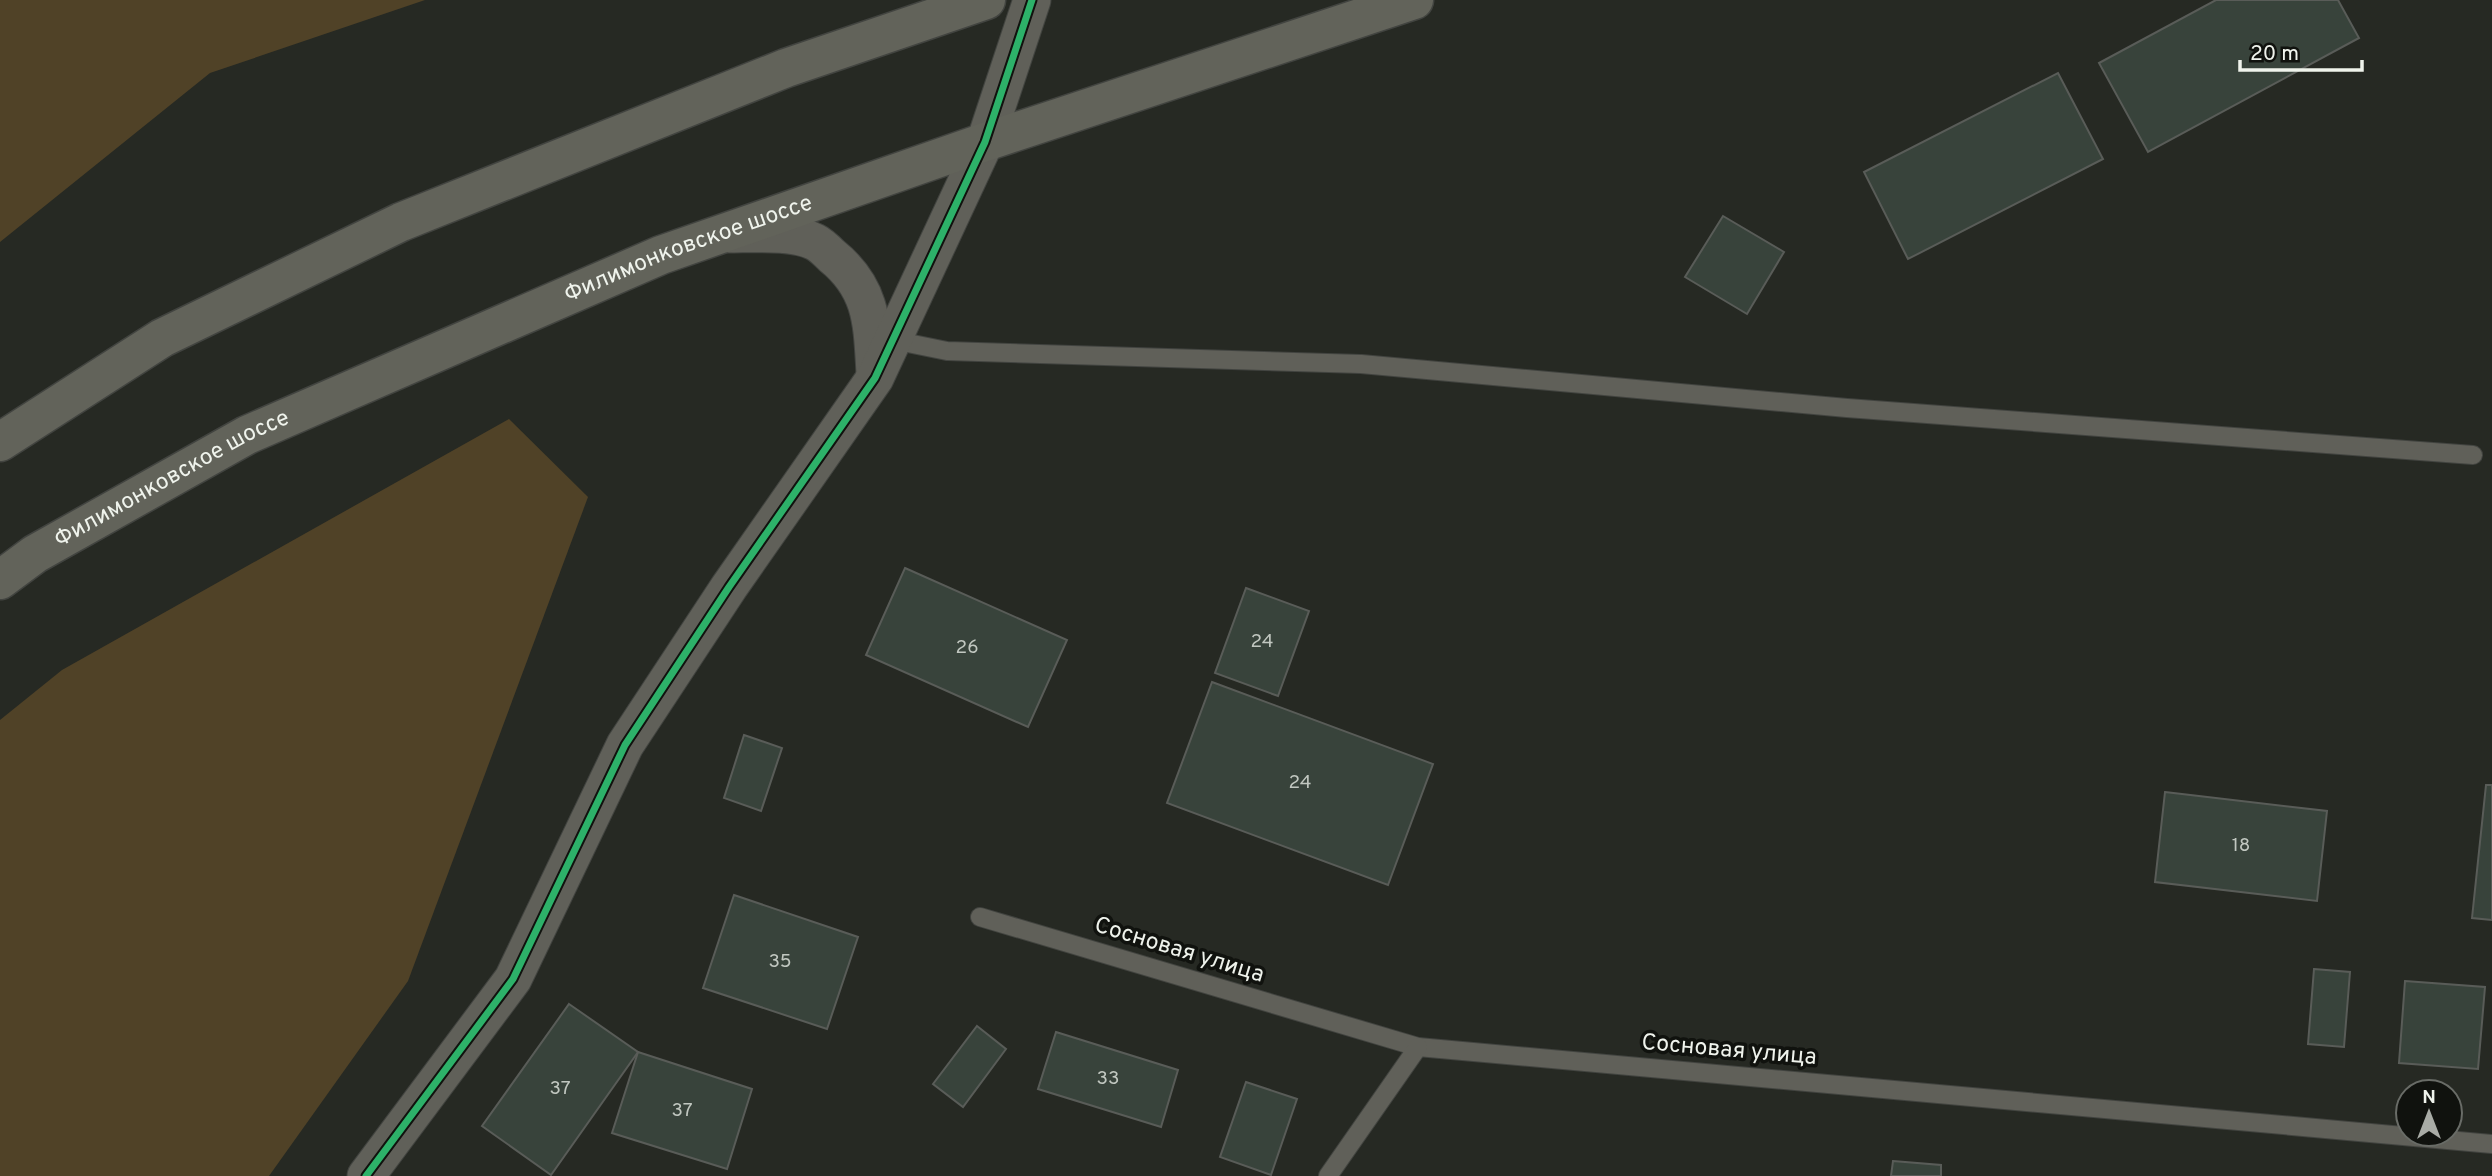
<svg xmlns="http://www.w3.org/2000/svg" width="2492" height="1176" font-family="Overpass,sans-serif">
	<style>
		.green { fill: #504227 }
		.building { fill: #38433b; stroke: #595c58; stroke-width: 2 }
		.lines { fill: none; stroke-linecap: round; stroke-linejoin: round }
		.service-casing { stroke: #424440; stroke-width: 20 }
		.minor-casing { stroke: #424440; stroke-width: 39 }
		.secondary-casing { stroke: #424440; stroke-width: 41 }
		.service { stroke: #606059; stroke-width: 18 }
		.minor { stroke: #606059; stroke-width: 37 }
		.secondary { stroke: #62635a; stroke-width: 38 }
		.cycleway-casing { stroke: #10120e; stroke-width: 11 }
		.cycleway { stroke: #2db169; stroke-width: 7 }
		.labels { text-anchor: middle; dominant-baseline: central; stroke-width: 7; stroke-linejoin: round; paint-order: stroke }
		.number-label { font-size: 19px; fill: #c1c7c0 }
		.street-label { font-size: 23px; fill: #eff3ec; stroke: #10120e }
	</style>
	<rect width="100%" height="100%" fill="#262923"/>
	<!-- green -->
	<g class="green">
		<polygon points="0,0 425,0 210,73 0,242"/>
		<polygon points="509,419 588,497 408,981 269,1176 0,1176 0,720 62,670"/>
	</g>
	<!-- building -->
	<g class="building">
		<polygon points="2216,0 2338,0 2359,38 2148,152 2099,63"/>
		<polygon points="2058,73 2103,159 1908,259 1864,172"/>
		<polygon points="1723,216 1784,252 1747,314 1685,277"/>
		<polygon points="905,568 1067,640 1028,727 866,655"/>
		<polygon points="1246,588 1309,611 1278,696 1215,673"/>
		<polygon points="1212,682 1433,764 1388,885 1167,803"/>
		<polygon points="744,735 782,748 761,811 724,798"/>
		<polygon points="2486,785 2492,785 2492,920 2472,918"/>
		<polygon points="2165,792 2327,811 2317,901 2155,882"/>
		<polygon points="734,895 858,937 827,1029 703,988"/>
		<polygon points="2314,969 2350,972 2344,1047 2308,1044"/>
		<polygon points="2405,981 2485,987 2478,1069 2399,1063"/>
		<polygon points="569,1004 638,1052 551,1175 482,1126"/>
		<polygon points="977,1026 1006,1049 963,1107 933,1084"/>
		<polygon points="1056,1032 1178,1070 1161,1127 1038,1089"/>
		<polygon points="638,1052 752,1089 727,1169 612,1133"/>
		<polygon points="1246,1082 1297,1099 1271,1175 1220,1157"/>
		<polygon points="1893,1161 1941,1165 1941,1176 1891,1176"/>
	</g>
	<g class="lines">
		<defs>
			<g id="service">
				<polyline points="893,340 947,351 1361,364 1847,408 2473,455"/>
				<polyline points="980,917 1418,1047 2492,1144"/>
				<polyline points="1328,1176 1418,1047"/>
			</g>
			<g id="minor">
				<path d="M729 234C754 234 793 231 815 242 821 245 827 251 832 256 873 289 872 325 875 373"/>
				<polyline points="366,1176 513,979 625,745 729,587 875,378 985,142 1032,0"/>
			</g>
			<g id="secondary">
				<polyline points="0,442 162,338 401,222 786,68 986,0"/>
				<path id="s1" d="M0 580 35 554 247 435 661 255 985 142 1414 0"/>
			</g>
		</defs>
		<!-- service casing -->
		<use href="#service" class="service-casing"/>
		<!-- minor casing -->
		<use href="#minor" class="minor-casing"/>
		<!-- secondary casing -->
		<use href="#secondary" class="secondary-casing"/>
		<!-- service -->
		<use href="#service" class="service"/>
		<!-- minor -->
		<use href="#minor" class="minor"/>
		<!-- secondary -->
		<use href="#secondary" class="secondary"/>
		<defs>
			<polyline id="cycleway" points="366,1176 513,979 625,745 729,587 875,378 985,142 1032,0"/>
		</defs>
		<!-- cycleway casing -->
		<use href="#cycleway" class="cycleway-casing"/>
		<!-- cycleway -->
		<use href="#cycleway" class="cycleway"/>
	</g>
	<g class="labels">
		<!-- number labels -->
		<g class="number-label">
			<text x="1262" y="642">24</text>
			<text x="967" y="648">26</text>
			<text x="1300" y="783">24</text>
			<text x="2241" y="846">18</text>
			<text x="780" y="962">35</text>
			<text x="1108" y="1079">33</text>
			<text x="560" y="1089">37</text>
			<text x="682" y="1111">37</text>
		</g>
		<!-- street labels -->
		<g class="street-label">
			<text stroke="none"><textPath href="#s1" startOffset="766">Филимонковское шоссе</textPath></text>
			<text stroke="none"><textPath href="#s1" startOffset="200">Филимонковское шоссе</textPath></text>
			<text transform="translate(1179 951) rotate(17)">Сосновая улица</text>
			<text transform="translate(1729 1051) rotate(5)">Сосновая улица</text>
		</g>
	</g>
	<!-- north arrow -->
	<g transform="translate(2429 1113)"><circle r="33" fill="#10120e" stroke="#696c67" stroke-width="2"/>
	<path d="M0-5L12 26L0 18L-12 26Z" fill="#a9aca6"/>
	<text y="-10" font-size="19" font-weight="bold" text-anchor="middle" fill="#eff3ec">N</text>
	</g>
	<!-- scale -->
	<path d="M2240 60v10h122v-10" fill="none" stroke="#eff3ec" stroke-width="3.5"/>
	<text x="2250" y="60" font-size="21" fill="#eff3ec" stroke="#10120e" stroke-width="5" paint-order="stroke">20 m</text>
</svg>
